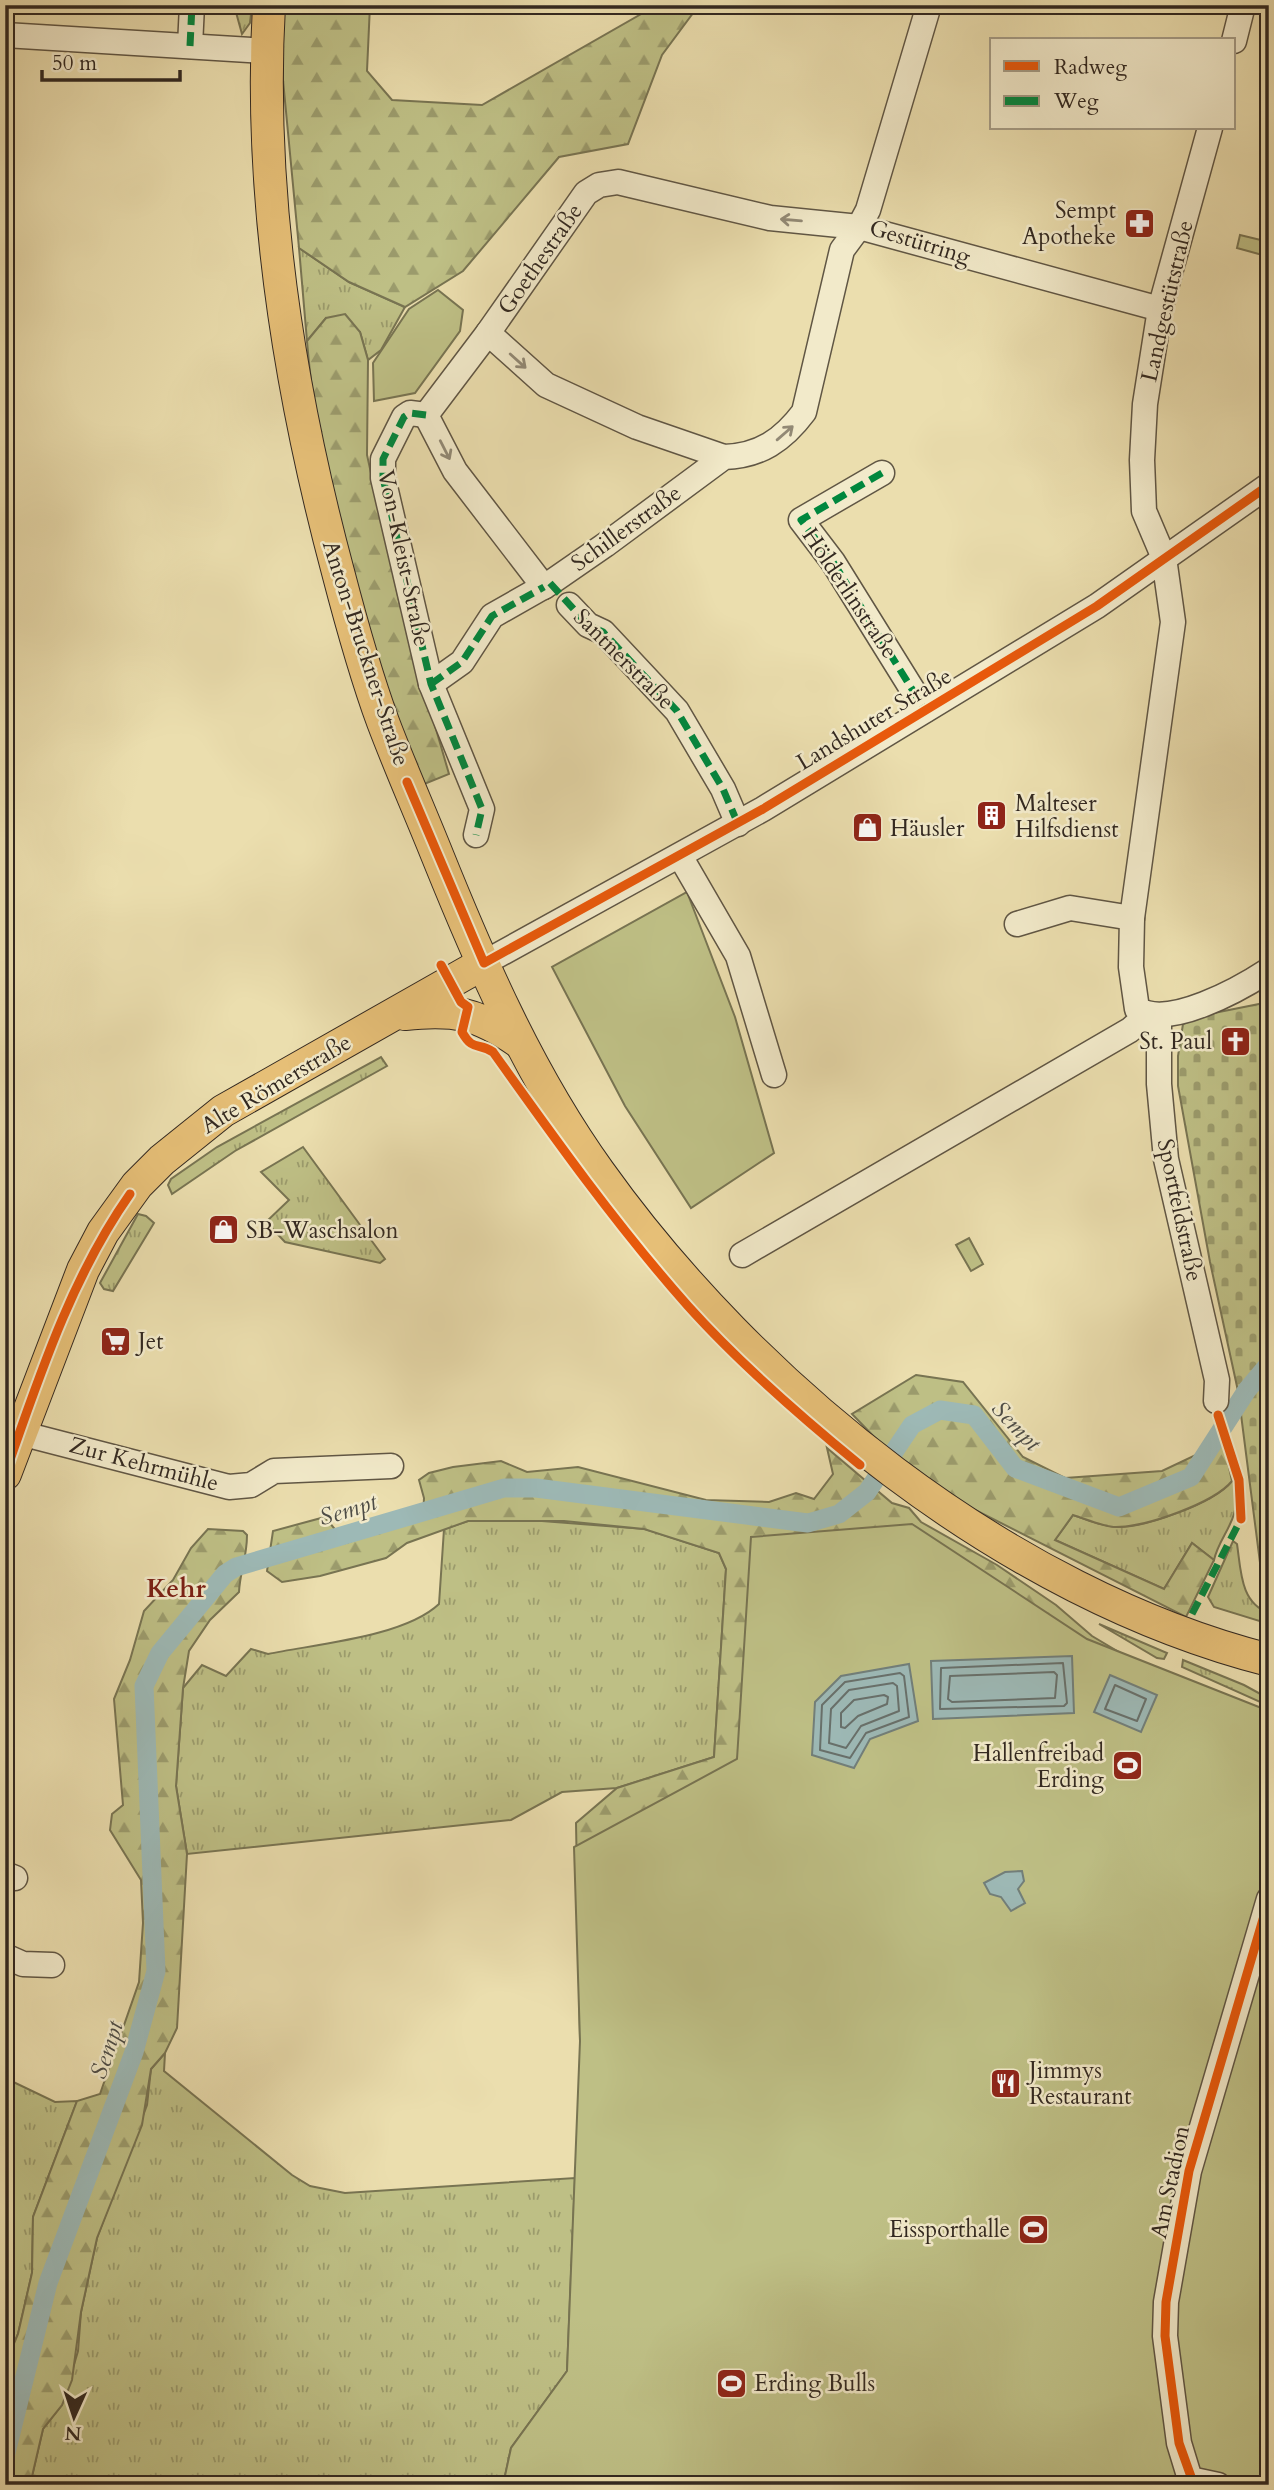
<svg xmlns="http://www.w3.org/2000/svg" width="1274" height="2490" font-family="Cardo,serif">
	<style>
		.grass { fill: url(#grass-tufts); stroke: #787452; stroke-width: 2 }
		.forest { fill: url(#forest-firs); stroke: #787452; stroke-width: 2 }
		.cemetery { fill: url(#cemetery-stones); stroke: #787452; stroke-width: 2 }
		.park { fill: #bebf85; stroke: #787452; stroke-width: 2 }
		.water { fill: #9db9b6; stroke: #727f7a; stroke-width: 2 }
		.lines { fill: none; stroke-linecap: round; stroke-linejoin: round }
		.shore { stroke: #68706b; stroke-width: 2 }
		.canal { stroke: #9db9b6; stroke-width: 19 }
		.minor-casing { stroke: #605644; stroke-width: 27 }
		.major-casing { stroke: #322820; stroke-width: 34 }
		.minor { stroke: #f2eaca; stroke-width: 24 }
		.major { stroke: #e6bf77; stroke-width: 32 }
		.quiet { stroke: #00873e; stroke-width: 7; stroke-dasharray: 14 7; stroke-linecap: butt }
		.cycleway-casing { stroke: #f2eaca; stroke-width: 13 }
		.cycleway { stroke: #e8590c; stroke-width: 9 }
		.oneway { stroke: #928975 }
		.labels { text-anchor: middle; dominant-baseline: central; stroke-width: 5; stroke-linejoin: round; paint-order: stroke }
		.poi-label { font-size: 23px; fill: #322820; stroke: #f2eaca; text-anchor: start }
		.street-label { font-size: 23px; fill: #322820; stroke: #f2eaca }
		.water-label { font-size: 24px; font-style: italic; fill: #4d4c46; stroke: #f2eaca }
		.quarter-label { font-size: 26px; font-weight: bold; fill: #7a1f14; stroke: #f2eaca }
	</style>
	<defs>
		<pattern id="grass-tufts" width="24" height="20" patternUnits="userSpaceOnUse" patternTransform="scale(1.75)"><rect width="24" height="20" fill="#bebf85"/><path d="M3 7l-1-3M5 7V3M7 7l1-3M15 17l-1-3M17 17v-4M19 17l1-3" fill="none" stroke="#9b9b6c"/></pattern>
		<pattern id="forest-firs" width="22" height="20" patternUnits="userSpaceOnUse" patternTransform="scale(1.75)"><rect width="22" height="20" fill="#bebf85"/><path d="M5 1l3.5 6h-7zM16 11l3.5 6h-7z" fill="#9b9b6c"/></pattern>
		<pattern id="cemetery-stones" width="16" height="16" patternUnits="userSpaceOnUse" patternTransform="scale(1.75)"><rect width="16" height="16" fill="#bebf85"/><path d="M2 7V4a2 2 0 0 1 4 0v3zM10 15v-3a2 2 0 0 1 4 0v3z" fill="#9b9b6c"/></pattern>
	</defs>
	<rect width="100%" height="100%" fill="#ebdeae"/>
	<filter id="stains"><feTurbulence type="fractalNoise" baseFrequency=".00286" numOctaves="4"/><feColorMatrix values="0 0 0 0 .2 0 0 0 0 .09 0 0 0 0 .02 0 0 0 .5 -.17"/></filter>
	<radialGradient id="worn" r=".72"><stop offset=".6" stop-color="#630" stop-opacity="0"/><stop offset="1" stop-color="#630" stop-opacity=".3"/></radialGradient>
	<!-- grass -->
	<g class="grass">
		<polygon points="234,5 252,5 250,23 242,34"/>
		<polygon points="299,248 349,282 405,307 381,350 368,360 360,332 326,318 307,341"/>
		<polygon points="381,1057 387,1066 235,1151 172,1194 168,1185 171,1179 217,1147"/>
		<polygon points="303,1147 385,1259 380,1263 285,1242 266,1222 289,1200 261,1172"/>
		<polygon points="138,1214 146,1216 154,1223 113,1291 104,1289 100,1283"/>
		<path d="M1229 1458C1233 1475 1240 1497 1234 1514 1229 1531 1218 1542 1214 1560L1192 1543 1164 1589 1055 1540 1073 1515C1086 1519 1102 1526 1116 1527 1145 1528 1214 1503 1232 1481Z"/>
		<path d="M529 1520 645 1529 719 1553 726 1569 714 1757 617 1788 562 1792 511 1820 187 1854 176 1786 183 1688 202 1665 226 1676 251 1649 268 1654C316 1644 404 1637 439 1604L444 1529 468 1521Z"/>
		<path d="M1233 1541 1237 1544C1241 1570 1240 1603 1269 1613V1624L1214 1607 1208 1597Z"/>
		<polygon points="1099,1624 1167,1653 1164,1659 1157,1658"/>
		<polygon points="1183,1660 1244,1685 1266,1697 1269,1706 1182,1667"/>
		<polygon points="165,2053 164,2071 292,2175 310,2186 345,2193 575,2178 567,2371 511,2448 503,2485 30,2485 43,2429 62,2405 78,2351 81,2312 97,2238 147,2105 151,2069"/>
		<polygon points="5,2078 55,2102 77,2101 33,2217 32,2273 18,2334 5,2365"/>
	</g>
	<!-- forest -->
	<g class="forest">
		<polygon points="282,5 370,5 367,71 392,100 482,105 657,5 699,5 662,55 628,144 559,157 463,271 405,307 349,282 299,248 283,80"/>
		<path d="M345 314 360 332 368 360 367 455 400 605 449 774 422 785C369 642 319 494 307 341L326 318Z"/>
		<path d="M916 1375 963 1382 1023 1457 1065 1478 1162 1471 1198 1454 1220 1426 1232 1481C1214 1503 1146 1527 1116 1527 1103 1527 1086 1519 1073 1515L1055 1540 1164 1589 1192 1543 1214 1560 1186 1617 936 1490 884 1447 852 1414Z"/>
		<polygon points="827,1448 892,1503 909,1508 921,1522 997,1565 1056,1605 1092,1636 1122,1654 749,1766 580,2041 576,1823 617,1788 714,1757 726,1569 719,1553 644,1529 564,1521 468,1521 407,1543 386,1558 320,1576 282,1582 267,1571 273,1531 325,1517 346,1543 423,1517 424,1498 419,1480 429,1473 453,1467 501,1461 527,1472 578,1467 706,1500 769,1502 796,1493 814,1499 833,1474"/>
		<path d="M208 1529 243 1531 247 1535C247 1558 240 1571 239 1592L210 1620 189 1651 183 1688 176 1786 187 1854 177 2028 165 2053 151 2069 142 2125 97 2238 81 2312 72 2380 62 2405 43 2429 30 2485H5V2365L18 2334 32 2273 33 2217 77 2101 100 2094 139 1982 143 1923 141 1880 110 1830 112 1814 123 1805 114 1699 130 1660 144 1611 173 1580 191 1548Z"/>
	</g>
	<!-- cemetery -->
	<polygon class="cemetery" points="1269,1002 1269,1585 1263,1586 1238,1391 1210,1262 1178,1086 1178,1056 1183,1024 1204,1015"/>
	<!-- park -->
	<g class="park">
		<polygon points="1240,235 1269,242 1266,256 1237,248"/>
		<polygon points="438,290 463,310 460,331 415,393 374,401 373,363 409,309"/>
		<polygon points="687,892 735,1017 774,1153 691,1208 625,1106 552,967"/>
		<polygon points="969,1238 983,1264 971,1271 956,1245"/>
		<polygon points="912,1524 1087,1639 1269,1711 1269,2485 503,2485 511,2448 567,2371 580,2041 574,1847 737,1759 751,1537"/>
	</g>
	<!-- water -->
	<g class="water">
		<polygon points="1072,1656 1074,1713 933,1719 931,1661"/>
		<polygon points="909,1664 918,1721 870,1739 854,1768 812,1755 815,1702 841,1676"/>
		<polygon points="1110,1675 1157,1695 1141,1732 1094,1712"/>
		<polygon points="1022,1871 1024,1881 1018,1889 1025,1903 1011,1911 1001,1897 990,1894 984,1883 1005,1872"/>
	</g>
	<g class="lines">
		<!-- shore -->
		<g class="shore">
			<polygon points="1063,1663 1067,1703 1064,1706 940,1709 941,1668"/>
			<polygon points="1054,1672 1057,1675 1055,1698 952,1702 948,1699 950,1676"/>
			<polygon points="900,1673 904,1676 909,1717 866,1733 850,1758 820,1750 822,1705 845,1682"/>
			<polygon points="893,1683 897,1686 899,1711 861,1726 846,1748 829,1743 831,1709 849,1690"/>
			<polygon points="1115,1685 1146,1699 1137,1721 1105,1709"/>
			<polygon points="884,1695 888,1697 887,1704 858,1716 845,1728 841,1727 841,1713 854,1700"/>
		</g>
		<!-- canal -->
		<polyline class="canal" points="5,2457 48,2283 134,2052 156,1971 144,1686 160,1653 225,1574 236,1567 504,1488 536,1488 808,1523 839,1514 867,1492 912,1425 940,1410 974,1415 1015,1468 1119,1507 1191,1477 1247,1390 1269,1364"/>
		<defs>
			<g id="minor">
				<polyline points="929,5 868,210 859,227 1160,309"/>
				<polyline points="5,35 266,51"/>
				<polyline points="1234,41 1243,5"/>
				<polyline points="190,46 192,5"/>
				<path d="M1210 128 1160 309 1145 404 1142 460 1144 511 1164 558 1173 622 1132 918 1131 967 1137 1009C1169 1029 1240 989 1269 970"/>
				<polyline points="488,333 426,415 455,471 544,587"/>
				<polyline points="426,415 410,413 404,417 383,459 383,478 431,684 482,809 476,835"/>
				<polyline points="882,473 801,520 833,562 925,710"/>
				<polyline points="569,605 588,625 603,632 677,711 723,789 738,824"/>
				<path d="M431 684 462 662 492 616 550 583 605 545 724 457C760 456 783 440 804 412L842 250 859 227 770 218 618 182 599 185 586 193 488 333 546 385 637 427 724 457"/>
				<polyline points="680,856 738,956 774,1075"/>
				<polyline points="1017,924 1070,908 1132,918"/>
				<polyline points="484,963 763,809 1097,606 1269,485"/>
				<polyline points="1159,1017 1159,1084 1166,1159 1217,1380 1216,1401"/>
				<polyline points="742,1255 1130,1030 1147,1015"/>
				<polyline points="20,1433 229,1487 251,1485 274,1471 391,1466"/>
				<polyline points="5,1874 15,1878"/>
				<polyline points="5,1956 23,1964 52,1965"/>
				<polyline points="1218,2485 1190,2479 1179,2443 1165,2336 1166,2302 1189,2171 1269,1899"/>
			</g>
			<g id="major">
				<path d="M269 5C258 195 289 389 338 572 351 622 365 673 383 722 400 767 420 812 438 857 482 966 530 1076 599 1172 753 1388 1008 1594 1269 1660"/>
				<path d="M405 1014C455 1009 477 1013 519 1042"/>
				<polyline points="5,1474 83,1270 103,1232 137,1185 162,1160 223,1111 484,963"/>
			</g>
		</defs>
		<!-- minor casing -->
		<use href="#minor" class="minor-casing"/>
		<!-- major casing -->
		<use href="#major" class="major-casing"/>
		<!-- minor -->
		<use href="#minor" class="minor"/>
		<!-- major -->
		<use href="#major" class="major"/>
		<!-- quiet -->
		<g class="quiet">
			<polyline points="190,46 192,5"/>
			<polyline points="426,415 410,413 404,417 383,459 383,478 431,684 482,809 476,835"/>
			<polyline points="882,473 801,520 833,562 925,710"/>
			<polyline points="550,583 588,625 603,632 677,711 723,789 738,824"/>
			<polyline points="431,684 462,662 492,616 544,587"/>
			<polyline points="1192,1614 1241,1519 1240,1513"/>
		</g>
		<defs>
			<g id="cycleway">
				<polyline points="407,782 484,963 763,809 1097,606 1269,485"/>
				<path d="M441 965 461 1002 468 1007 462 1032C473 1052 479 1042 493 1052 555 1139 617 1226 688 1306 740 1364 800 1416 860 1465"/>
				<polyline points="1218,1415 1239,1480 1241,1519"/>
				<path d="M5 1474C39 1377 71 1278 130 1194"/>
				<polyline points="1194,2485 1179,2443 1165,2336 1166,2302 1189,2171 1269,1899"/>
			</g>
		</defs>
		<!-- cycleway casing -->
		<use href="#cycleway" class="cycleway-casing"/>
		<!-- cycleway -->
		<use href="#cycleway" class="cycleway"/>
	</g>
	<!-- one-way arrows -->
	<defs><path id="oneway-shaft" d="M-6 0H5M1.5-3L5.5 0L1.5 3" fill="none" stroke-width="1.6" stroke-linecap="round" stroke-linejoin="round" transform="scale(1.75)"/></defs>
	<g class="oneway">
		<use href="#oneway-shaft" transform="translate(791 220) rotate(-175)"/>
		<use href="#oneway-shaft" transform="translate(518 361) rotate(42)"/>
		<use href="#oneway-shaft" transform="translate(785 433) rotate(-41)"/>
		<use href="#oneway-shaft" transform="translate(445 450) rotate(63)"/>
	</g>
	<!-- icons -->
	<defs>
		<symbol id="pharmacy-square" viewBox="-11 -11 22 22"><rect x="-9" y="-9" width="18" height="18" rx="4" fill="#8f2418" stroke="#f2eaca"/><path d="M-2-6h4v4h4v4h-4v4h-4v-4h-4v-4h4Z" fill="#fff"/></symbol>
		<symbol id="building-square" viewBox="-11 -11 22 22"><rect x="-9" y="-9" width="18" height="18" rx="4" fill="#8f2418" stroke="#f2eaca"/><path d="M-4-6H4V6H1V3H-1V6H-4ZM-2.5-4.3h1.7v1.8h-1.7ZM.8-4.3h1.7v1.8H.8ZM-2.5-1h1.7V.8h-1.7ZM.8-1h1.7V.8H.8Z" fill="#fff"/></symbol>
		<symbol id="shop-square" viewBox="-11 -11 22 22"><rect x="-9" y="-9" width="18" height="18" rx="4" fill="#8f2418" stroke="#f2eaca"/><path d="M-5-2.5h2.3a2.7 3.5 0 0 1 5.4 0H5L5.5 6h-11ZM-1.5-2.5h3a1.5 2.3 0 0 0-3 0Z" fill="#fff"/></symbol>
		<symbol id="church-square" viewBox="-11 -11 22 22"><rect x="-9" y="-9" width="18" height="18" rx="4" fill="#8f2418" stroke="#f2eaca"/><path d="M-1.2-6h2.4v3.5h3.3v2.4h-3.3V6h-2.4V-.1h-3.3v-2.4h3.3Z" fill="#fff"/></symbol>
		<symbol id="supermarket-square" viewBox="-11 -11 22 22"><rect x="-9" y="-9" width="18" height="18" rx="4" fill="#8f2418" stroke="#f2eaca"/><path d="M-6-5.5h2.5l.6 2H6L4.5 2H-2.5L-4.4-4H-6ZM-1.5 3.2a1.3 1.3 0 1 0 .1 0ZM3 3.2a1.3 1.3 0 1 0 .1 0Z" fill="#fff"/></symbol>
		<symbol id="stadium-square" viewBox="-11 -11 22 22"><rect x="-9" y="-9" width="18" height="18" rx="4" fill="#8f2418" stroke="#f2eaca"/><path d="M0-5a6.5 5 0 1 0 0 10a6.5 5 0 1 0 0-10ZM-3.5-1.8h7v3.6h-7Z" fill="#fff"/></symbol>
		<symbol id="restaurant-square" viewBox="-11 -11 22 22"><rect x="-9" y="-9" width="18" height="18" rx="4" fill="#8f2418" stroke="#f2eaca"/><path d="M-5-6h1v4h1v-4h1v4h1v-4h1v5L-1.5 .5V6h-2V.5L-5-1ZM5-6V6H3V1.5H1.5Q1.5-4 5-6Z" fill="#fff"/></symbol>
	</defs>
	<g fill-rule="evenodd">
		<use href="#pharmacy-square" x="1122" y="206" width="35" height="35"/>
		<use href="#building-square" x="974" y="798" width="35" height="35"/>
		<use href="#shop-square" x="850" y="810" width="35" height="35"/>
		<use href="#church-square" x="1218" y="1024" width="35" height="35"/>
		<use href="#shop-square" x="206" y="1212" width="35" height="35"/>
		<use href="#supermarket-square" x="98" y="1324" width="35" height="35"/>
		<use href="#stadium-square" x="1110" y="1748" width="35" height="35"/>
		<use href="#restaurant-square" x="988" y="2066" width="35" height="35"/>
		<use href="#stadium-square" x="1016" y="2212" width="35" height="35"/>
		<use href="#stadium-square" x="714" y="2366" width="35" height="35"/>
	</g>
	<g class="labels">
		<!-- poi labels -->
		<g class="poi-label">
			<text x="1116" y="210" text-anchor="end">Sempt<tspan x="1116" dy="26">Apotheke</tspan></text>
			<text x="1015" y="803">Malteser<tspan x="1015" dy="26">Hilfsdienst</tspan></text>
			<text x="890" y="828">Häusler</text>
			<text x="1212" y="1041" text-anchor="end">St. Paul</text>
			<text x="246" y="1230">SB-Waschsalon</text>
			<text x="138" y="1341">Jet</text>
			<text x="1104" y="1753" text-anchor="end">Hallenfreibad<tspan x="1104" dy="26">Erding</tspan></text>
			<text x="1029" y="2070">Jimmys<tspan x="1029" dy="26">Restaurant</tspan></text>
			<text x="1010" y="2229" text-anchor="end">Eissporthalle</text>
			<text x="754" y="2383">Erding Bulls</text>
		</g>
		<!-- street labels -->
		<g class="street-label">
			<text transform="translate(920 242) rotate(17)">Gestütring</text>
			<text transform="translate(540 259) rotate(-55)">Goethestraße</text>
			<text transform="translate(1167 301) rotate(-77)">Landgestütstraße</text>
			<text transform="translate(626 528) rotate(-36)">Schillerstraße</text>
			<text transform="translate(404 558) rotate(78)">Von-Kleist-Straße</text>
			<text transform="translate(850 593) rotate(56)">Hölderlinstraße</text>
			<text transform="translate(366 653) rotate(72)">Anton-Bruckner-Straße</text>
			<text transform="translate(624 659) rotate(45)">Santnerstraße</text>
			<text transform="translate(874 719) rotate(-31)">Landshuter Straße</text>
			<text transform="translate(276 1084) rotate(-31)">Alte Römerstraße</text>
			<text transform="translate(1180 1210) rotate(78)">Sportfeldstraße</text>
			<text transform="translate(144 1464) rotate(15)">Zur Kehrmühle</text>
			<text transform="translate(1170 2182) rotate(-78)">Am Stadion</text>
		</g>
		<!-- water labels -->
		<g class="water-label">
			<text transform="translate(1016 1426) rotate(46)">Sempt</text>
			<text transform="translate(348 1510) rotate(-17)">Sempt</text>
			<text transform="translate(107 2050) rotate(-72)">Sempt</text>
		</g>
		<!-- quarter labels -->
		<g class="quarter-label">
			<text x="176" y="1588">Kehr</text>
		</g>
	</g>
	<!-- margin -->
	<rect width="1274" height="2490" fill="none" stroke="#ebdeae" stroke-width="28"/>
	<rect x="7" y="7" width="1260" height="2476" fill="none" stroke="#322820" stroke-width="3.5"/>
	<rect x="14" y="14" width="1246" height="2462" fill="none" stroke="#322820" stroke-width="2"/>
	<!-- legend -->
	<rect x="990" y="38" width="245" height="91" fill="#f2eaca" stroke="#a59c86" stroke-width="2"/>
	<rect x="1004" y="61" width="35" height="10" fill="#e8590c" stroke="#a59c86" stroke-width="2"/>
	<text x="1054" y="74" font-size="21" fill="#322820">Radweg</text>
	<rect x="1004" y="96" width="35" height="10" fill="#00873e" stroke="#a59c86" stroke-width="2"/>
	<text x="1054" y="108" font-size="21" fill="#322820">Weg</text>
	<!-- north arrow -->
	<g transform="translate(74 2417) rotate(183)" stroke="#f2eaca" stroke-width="5" paint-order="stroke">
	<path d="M0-5L12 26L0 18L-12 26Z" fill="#322820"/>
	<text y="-10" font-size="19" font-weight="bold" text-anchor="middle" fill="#322820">N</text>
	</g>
	<!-- scale -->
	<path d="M42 70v10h138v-10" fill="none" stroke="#322820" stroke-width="3.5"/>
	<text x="52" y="70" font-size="21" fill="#322820" stroke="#f2eaca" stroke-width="5" paint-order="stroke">50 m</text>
	<rect width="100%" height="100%" filter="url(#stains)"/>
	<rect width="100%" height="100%" fill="url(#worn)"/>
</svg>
